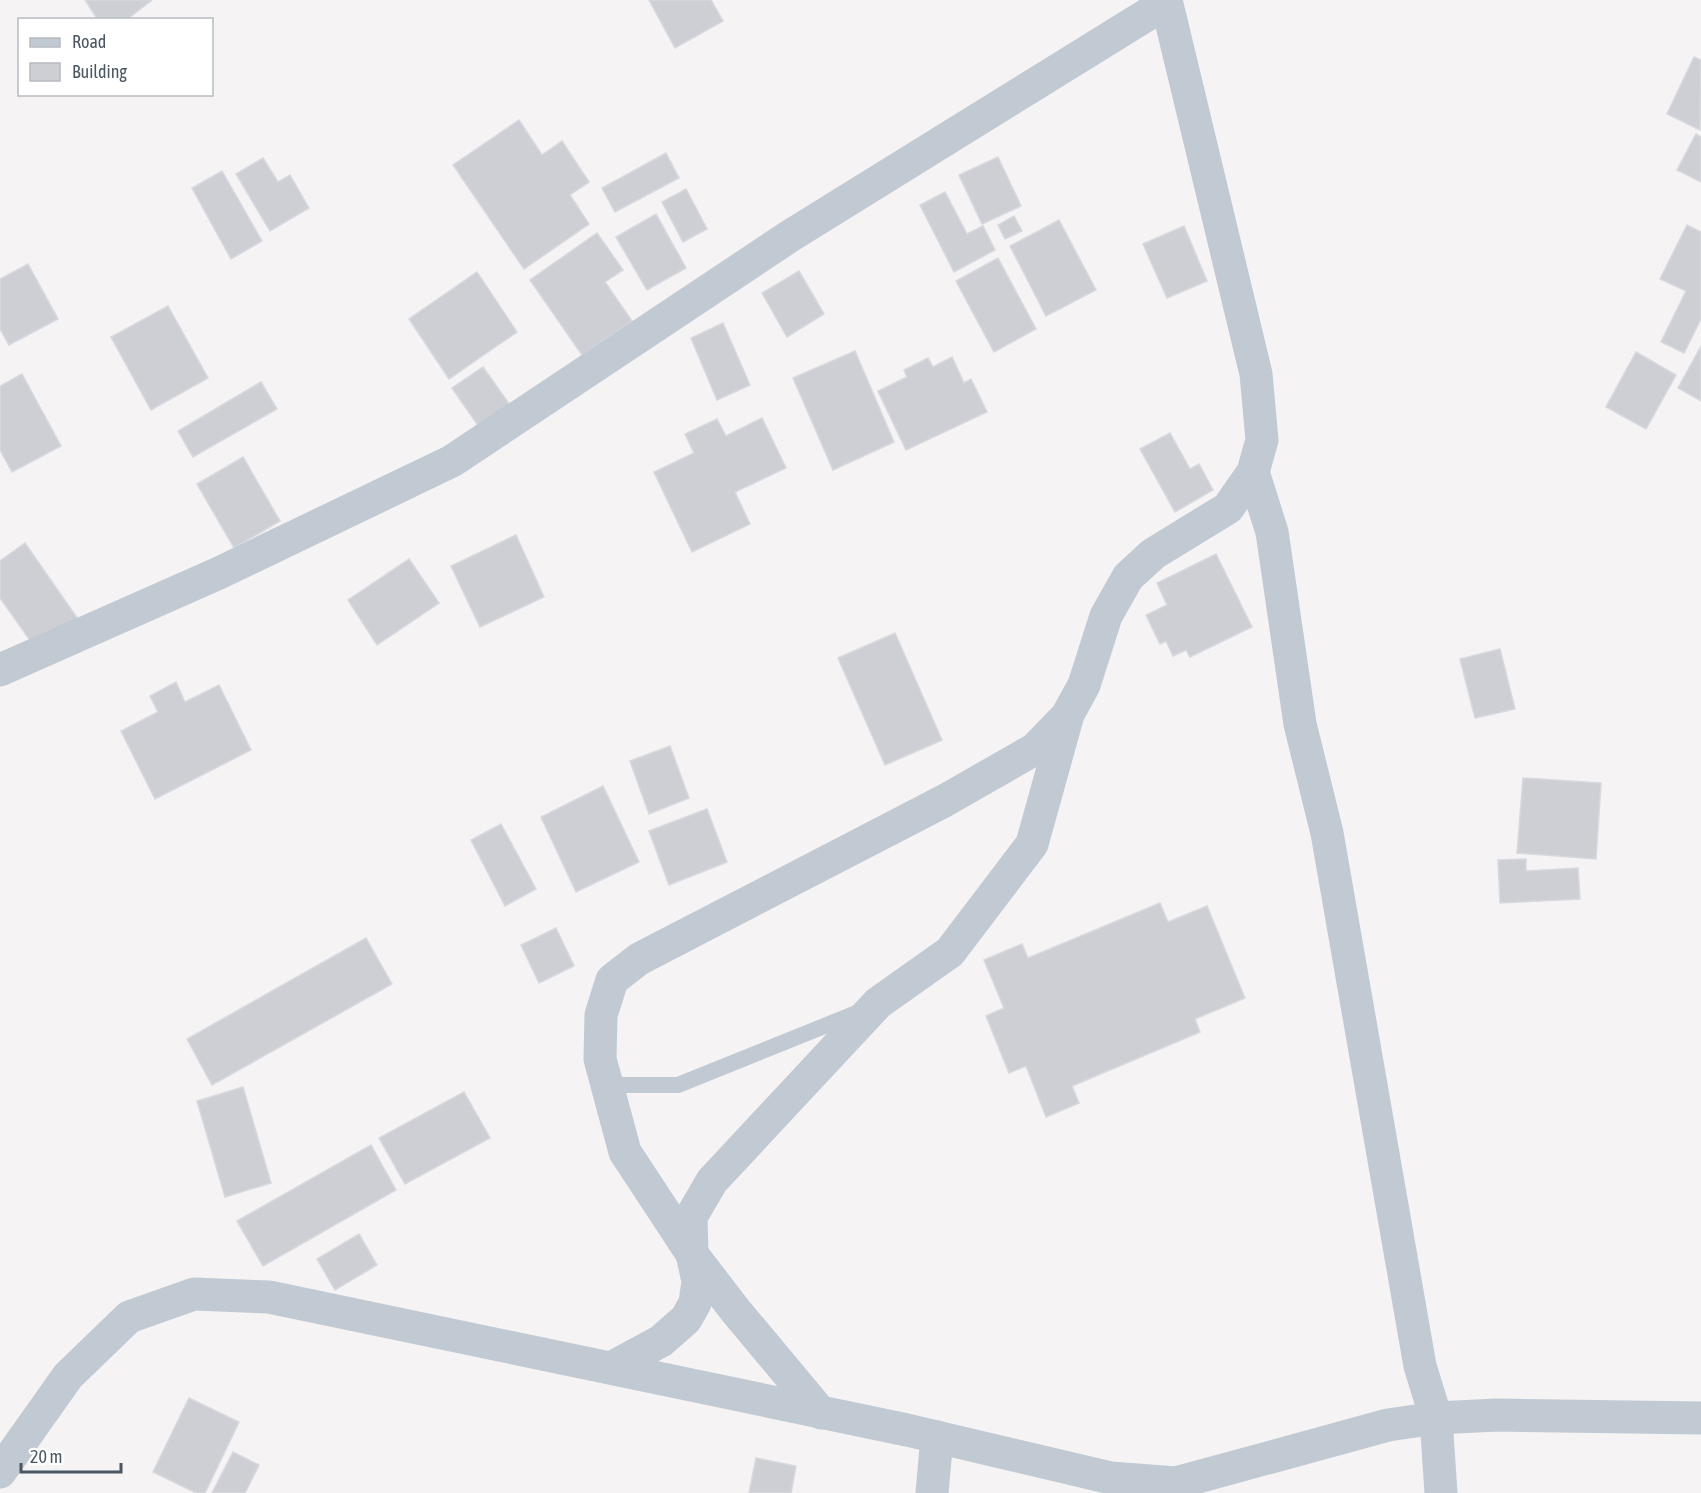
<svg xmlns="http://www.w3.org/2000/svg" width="1701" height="1493" font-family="'Asap Condensed',sans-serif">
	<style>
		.building { fill: #cdcfd5; stroke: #d7d9de; stroke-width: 1.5 }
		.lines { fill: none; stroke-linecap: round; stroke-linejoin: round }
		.service { stroke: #c1cad2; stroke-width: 16 }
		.minor { stroke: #c1cad2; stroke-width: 33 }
	</style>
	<rect width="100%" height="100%" fill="#f5f3f3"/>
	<!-- building -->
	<g class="building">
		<polygon points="85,0 152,0 126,20 98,20"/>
		<polygon points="649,0 711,0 723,21 675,48"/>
		<polygon points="1694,57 1701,60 1700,130 1667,114"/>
		<polygon points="519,120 542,155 562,141 589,182 570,195 589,224 524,269 453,165"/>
		<polygon points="1696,134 1701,137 1701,182 1677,170"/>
		<polygon points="666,153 679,178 615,212 602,188"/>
		<polygon points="998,157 1021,206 982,224 959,175"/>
		<polygon points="263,158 278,182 290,175 309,208 270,231 236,174"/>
		<polygon points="222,171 262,241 231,259 192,188"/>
		<polygon points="686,189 707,229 683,242 662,202"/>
		<polygon points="945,192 967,234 983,226 995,250 954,272 920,205"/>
		<polygon points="656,214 686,268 647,290 616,237"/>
		<polygon points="1014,216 1022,231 1005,239 998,225"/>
		<polygon points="1059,220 1096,290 1046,316 1010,246"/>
		<polygon points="1687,225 1701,232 1701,319 1684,353 1661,342 1686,291 1660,279"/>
		<polygon points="1184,226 1207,281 1167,298 1143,244"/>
		<polygon points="597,233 623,270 605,282 632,321 582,355 530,280"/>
		<polygon points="998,258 1036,329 994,352 956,281"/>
		<polygon points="28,264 58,319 9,345 0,329 0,279"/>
		<polygon points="799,271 824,314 787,337 762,293"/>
		<polygon points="477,272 517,332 449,379 409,319"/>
		<polygon points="168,306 208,378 151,410 111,337"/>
		<polygon points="723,323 750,385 717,400 691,338"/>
		<polygon points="1701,346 1701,401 1678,388"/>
		<polygon points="855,351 894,442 833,470 793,378"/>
		<polygon points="1636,352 1676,375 1646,429 1606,407"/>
		<polygon points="952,357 964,383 971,379 987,412 906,450 878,391 907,377 904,370 928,358 933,367"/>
		<polygon points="483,367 510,405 479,427 452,388"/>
		<polygon points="22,374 61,446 12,472 0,450 0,386"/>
		<polygon points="261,382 277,409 193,457 178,431"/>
		<polygon points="762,418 786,468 735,492 750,524 692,552 654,472 694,453 685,434 717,419 726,436"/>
		<polygon points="1170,433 1190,469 1199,464 1213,490 1175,512 1140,449"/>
		<polygon points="243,457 280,521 234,548 197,484"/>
		<polygon points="516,535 544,597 480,627 451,566"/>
		<polygon points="25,543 78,619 36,649 0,598 0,561"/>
		<polygon points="1216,554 1252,627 1190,657 1186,650 1173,656 1166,641 1160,644 1146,615 1167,605 1157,583"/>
		<polygon points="409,559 439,603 377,645 348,600"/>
		<polygon points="895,633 942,740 885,765 838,658"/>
		<polygon points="1500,649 1515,709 1475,718 1460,659"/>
		<polygon points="176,682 185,702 219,685 251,750 155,799 121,731 158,712 150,696"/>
		<polygon points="670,746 689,798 649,814 630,761"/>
		<polygon points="1523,778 1601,783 1596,859 1517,853"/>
		<polygon points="603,786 639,862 576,892 541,817"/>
		<polygon points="707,809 727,862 669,885 649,831"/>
		<polygon points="501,824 536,889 505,906 471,840"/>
		<polygon points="1526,859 1526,871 1578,868 1580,899 1500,903 1498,860"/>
		<polygon points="1160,903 1168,922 1207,906 1245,998 1195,1019 1200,1032 1072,1086 1079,1103 1046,1117 1026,1066 1009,1073 986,1016 1004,1008 984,960 1022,944 1028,958"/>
		<polygon points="556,928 574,966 539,983 521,945"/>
		<polygon points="366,938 392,984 212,1085 187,1039"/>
		<polygon points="243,1087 271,1183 225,1197 197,1101"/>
		<polygon points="464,1092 490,1138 405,1184 379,1138"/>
		<polygon points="371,1145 396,1190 263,1266 237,1221"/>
		<polygon points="359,1234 377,1265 335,1290 317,1259"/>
		<polygon points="189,1398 239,1422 205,1493 196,1493 153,1472"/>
		<polygon points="233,1452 259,1465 245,1493 212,1493"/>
		<polygon points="756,1458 796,1466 791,1493 749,1493"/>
	</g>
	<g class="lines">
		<!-- service -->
		<polyline class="service" points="607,1085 678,1085 859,1012"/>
		<!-- minor -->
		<g class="minor">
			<polyline points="1253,472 1272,532 1300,724 1327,833 1420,1366 1436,1418 1441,1493"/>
			<polyline points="0,670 219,573 452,461 790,236 1166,3"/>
			<polyline points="611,1368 661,1341 686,1319 695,1303 698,1281 692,1254 691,1217 712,1181 878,1003 950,952 1032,844 1067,718"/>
			<polyline points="821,1413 735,1310 692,1254 625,1152 600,1059 601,1015 612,980 639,959 944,801 1035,749 1067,716 1084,685 1106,616 1128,577 1153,554 1228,508 1253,472 1262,440 1256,374 1166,0"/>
			<polyline points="0,1472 68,1376 129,1317 194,1294 269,1297 907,1430 1111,1478 1176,1483 1388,1425 1436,1418 1497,1415 1701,1418"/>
			<polyline points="932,1493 937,1437"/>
		</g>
	</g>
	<!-- legend -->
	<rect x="18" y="18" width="195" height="78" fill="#ffffff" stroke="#b7bbc0" stroke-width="1.5"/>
	<rect x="30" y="38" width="30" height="9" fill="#c1cad2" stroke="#b7bbc0" stroke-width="1.5"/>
	<text x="72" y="48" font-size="18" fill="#4a5661">Road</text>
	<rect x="30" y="63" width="30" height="18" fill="#cdcfd5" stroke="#b7bbc0" stroke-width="1.5"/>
	<text x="72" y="78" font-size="18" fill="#4a5661">Building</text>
	<!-- scale -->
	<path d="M21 1463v9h100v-9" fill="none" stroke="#4a5661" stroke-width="3"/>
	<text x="30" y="1463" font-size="18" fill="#4a5661" stroke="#ffffff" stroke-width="4.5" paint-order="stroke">20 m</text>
</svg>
